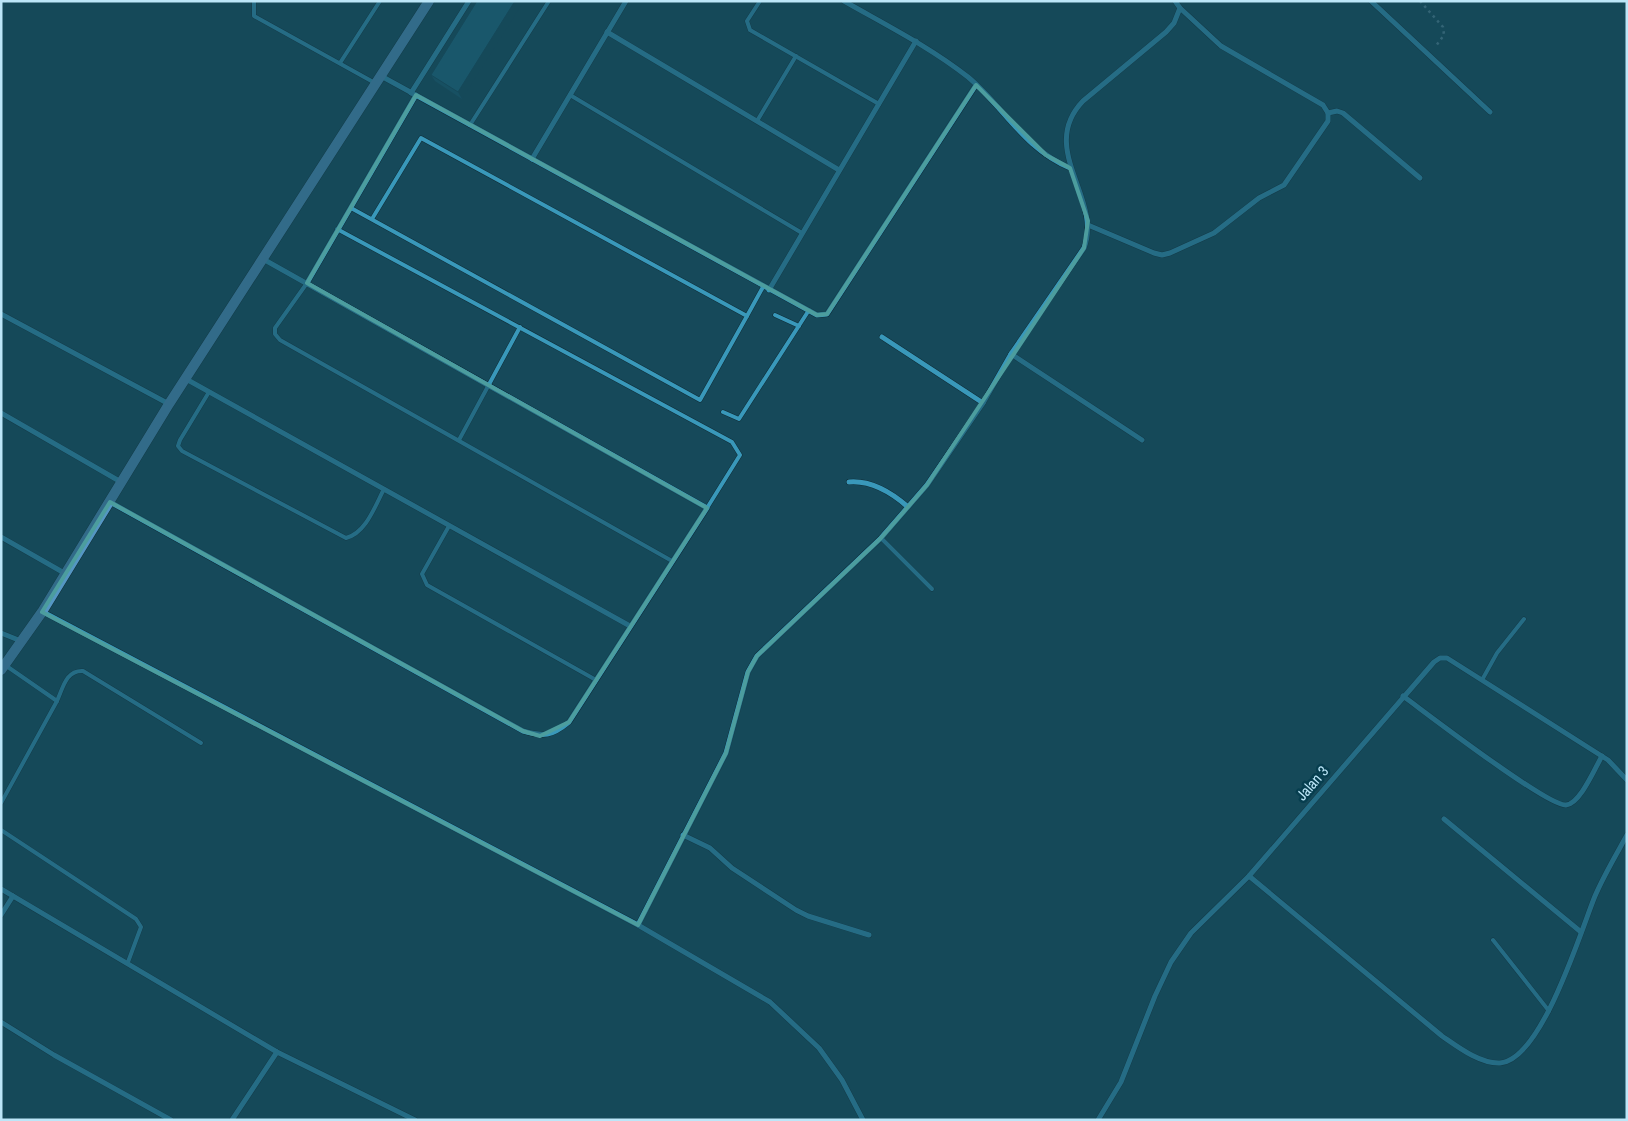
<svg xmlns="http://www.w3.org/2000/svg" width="1628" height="1121" font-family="'Archivo Narrow',sans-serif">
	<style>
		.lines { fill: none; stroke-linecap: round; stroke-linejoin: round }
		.service-casing { stroke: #0f2d37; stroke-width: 5 }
		.minor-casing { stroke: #0f2d37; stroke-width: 6 }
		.secondary-casing { stroke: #0f2d37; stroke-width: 11 }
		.path { stroke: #578698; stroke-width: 2.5; stroke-dasharray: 2.5 4; stroke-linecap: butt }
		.service { stroke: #3998ba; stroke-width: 4 }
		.minor { stroke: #3998ba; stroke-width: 5 }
		.secondary { stroke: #5496c3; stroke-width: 10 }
		.wall { fill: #1a596e }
		.shaded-wall { fill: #15495a }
		.building { fill: #1e6880; stroke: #15495a }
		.marked { fill: none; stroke: #4c9d9e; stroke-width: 4; stroke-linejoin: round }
		.labels { text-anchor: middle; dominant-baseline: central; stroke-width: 5; stroke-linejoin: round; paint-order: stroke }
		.street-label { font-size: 15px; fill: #bce6f8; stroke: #073e4f }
	</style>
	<rect width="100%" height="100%" fill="#16495a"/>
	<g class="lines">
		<defs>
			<g id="service">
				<polyline points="254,1 254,16 375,83"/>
				<polyline points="760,1 747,21 750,30 879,104"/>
				<polyline points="340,63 380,1"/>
				<polyline points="570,95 802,233"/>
				<polyline points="757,121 796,56"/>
				<polyline points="470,125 549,1"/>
				<polyline points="351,208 700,400 747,316 421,138 372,219"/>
				<polyline points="337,229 732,442 740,455 707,508"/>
				<polyline points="307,283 275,328 275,334 280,340 672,561"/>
				<polyline points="775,315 799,326"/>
				<polyline points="747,316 763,287"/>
				<path d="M209 392 180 440 178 446 182 451 346 538C366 533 375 506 384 489"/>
				<polyline points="723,412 739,419 809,310"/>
				<polyline points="459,440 520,327"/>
				<polyline points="449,526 422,574 427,585 596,680"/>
				<polyline points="881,538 932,589"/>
				<path d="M5 665 57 701C63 688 66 670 83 671L201 743"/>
				<polyline points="1482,680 1497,653 1524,619"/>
				<polyline points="1,803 57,701"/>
				<polyline points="1,830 136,919 141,927 128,962"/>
				<polyline points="1493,940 1549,1011"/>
			</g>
			<g id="minor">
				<path d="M844 1C886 25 930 47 968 77 1005 108 1023 148 1070 168"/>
				<polyline points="1371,1 1490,112"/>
				<polyline points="607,32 839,170"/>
				<polyline points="381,76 817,315 827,314 976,85"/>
				<polyline points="411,93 469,1"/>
				<polyline points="1328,113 1337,111 1343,113 1420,178"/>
				<polyline points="532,159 626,1"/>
				<polyline points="1088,225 1154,253 1162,255 1170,253 1214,233 1259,198 1284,185 1328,121 1328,113 1323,105 1221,46 1180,8"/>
				<polyline points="307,283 416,95"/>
				<polyline points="769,290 916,41"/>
				<polyline points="1,314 169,404"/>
				<polyline points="882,337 983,403"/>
				<polyline points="1011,354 1142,440"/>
				<polyline points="186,379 630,626"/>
				<polyline points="1,413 121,482"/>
				<path d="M849 482C872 480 892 493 908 507"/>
				<path d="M110 502 523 731C544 737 552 736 569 722L707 508 263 259"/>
				<polyline points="1,537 66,574"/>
				<polyline points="43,612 638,925 770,1002 819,1048 842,1080 863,1120"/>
				<polyline points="1,633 21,641"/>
				<path d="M1403 696C1425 712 1548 807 1566 805 1580 804 1595 768 1602 756"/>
				<polyline points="1444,819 1581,932"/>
				<polyline points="683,835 710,848 732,868 796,910 808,916 869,935"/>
				<path d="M1249 876 1442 1036C1458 1047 1480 1064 1500 1063 1542 1060 1581 930 1595 896 1604 875 1616 855 1627 835"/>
				<polyline points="1,889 277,1052 415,1120"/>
				<polyline points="1,915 13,896"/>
				<path d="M638 925 726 753 748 672 757 656 881 538 927 485 983 403 1011 354 1084 248C1103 198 1037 149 1083 101L1166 32 1174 23 1180 8 1175 1"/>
				<polyline points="1,1022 54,1055 171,1120"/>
				<polyline points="232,1120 277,1052"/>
				<polyline points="1098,1120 1121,1082 1155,996 1171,962 1191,933 1249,876 1434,662 1440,658 1447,658 1608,760 1627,780"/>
			</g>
			<polyline id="secondary" points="1,670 42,612 169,404 429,1"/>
		</defs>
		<!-- service casing -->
		<use href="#service" class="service-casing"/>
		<!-- minor casing -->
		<use href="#minor" class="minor-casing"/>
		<!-- secondary casing -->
		<use href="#secondary" class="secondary-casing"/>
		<!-- path -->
		<polyline class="path" points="1420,1 1443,27 1444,35 1435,47"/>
		<!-- service -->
		<use href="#service" class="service"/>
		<!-- minor -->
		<use href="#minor" class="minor"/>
		<!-- secondary -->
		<use href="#secondary" class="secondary"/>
	</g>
	<!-- wall -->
	<polygon class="wall" points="477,1 462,99 435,81 431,75"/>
	<!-- shaded-wall -->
	<polygon class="shaded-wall" points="515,1 524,1 462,99 458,92"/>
	<!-- building -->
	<polygon class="building" points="477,1 515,1 458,92 431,75"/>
	<!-- marked area -->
	<path d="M0 0H1628V1121H0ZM976 85 1046 155 1070 168 1088 221 1084 248 927 485 881 538 757 656 748 672 726 753 638 925 42 612 110 502 523 731 540 736 569 722 707 508 307 283 416 95 817 315 827 314Z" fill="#16495a" fill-opacity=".55" fill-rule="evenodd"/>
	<path class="marked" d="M976 85 1046 155 1070 168 1088 221 1084 248 927 485 881 538 757 656 748 672 726 753 638 925 42 612 110 502 523 731 540 736 569 722 707 508 307 283 416 95 817 315 827 314Z"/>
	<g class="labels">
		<!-- street labels -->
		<g class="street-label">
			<text transform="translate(1312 783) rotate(-49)">Jalan 3</text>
		</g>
	</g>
	<!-- border -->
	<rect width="1628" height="1121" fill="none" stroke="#bce6f8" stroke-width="5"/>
</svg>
